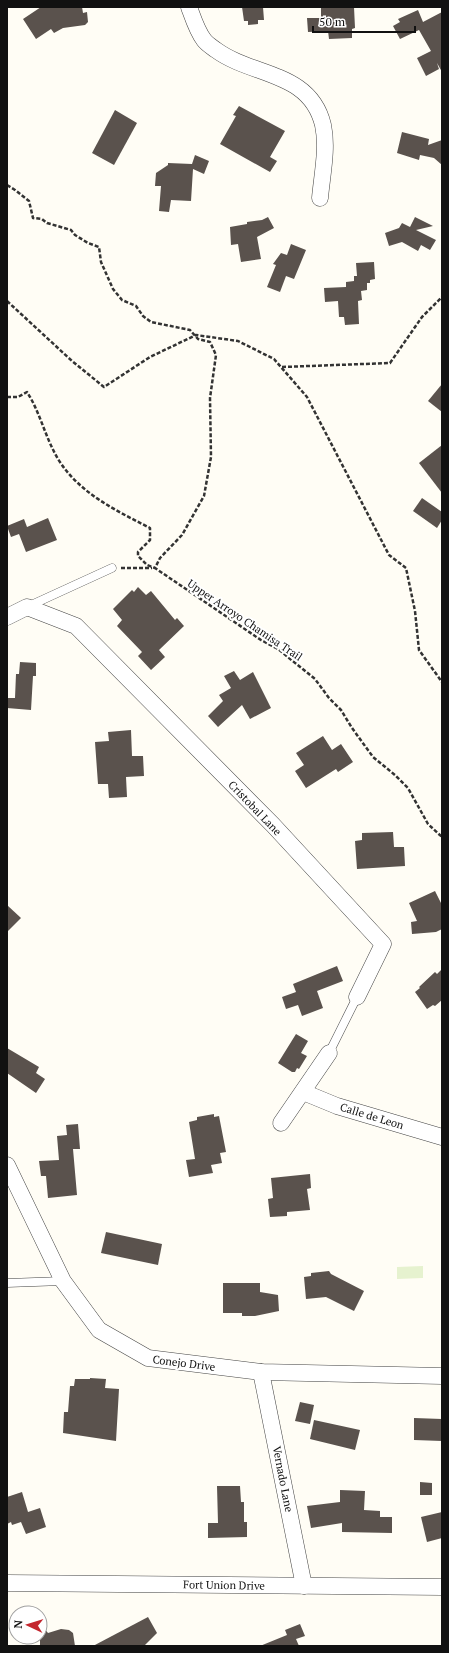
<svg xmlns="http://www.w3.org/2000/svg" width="449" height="1653" font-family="'PT Serif',serif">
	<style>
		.pitch { fill: #e6f2cf }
		.building { fill: #5a524d }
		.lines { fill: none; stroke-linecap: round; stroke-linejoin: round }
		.lane-casing { stroke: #444; stroke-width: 9 }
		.street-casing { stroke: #444; stroke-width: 17 }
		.path { stroke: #333; stroke-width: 2.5; stroke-dasharray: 4 2; stroke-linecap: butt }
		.lane { stroke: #fff; stroke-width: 8 }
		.street { stroke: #fff; stroke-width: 16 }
		.labels { text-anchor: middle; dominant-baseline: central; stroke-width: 4; stroke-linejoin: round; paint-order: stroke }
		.street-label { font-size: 11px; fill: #111; stroke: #fff }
	</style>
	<rect width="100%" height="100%" fill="#fffdf5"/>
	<!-- pitch -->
	<polygon class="pitch" points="423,1266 423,1278 397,1279 397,1267"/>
	<!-- building -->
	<g class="building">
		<polygon points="41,7 82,7 83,13 87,12 88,22 85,25 63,28 54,33 51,29 36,39 23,19"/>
		<polygon points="242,7 263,7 264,20 258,20 258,24 248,25 248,21 244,21"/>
		<polygon points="354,7 355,28 352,29 352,38 329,39 328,31 308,32 307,18 321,18 321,8"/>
		<polygon points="418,10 423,22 442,12 442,72 437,63 439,69 426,76 417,58 431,51 419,30 400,39 393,26 400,22 398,19"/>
		<polygon points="239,106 285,131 270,157 277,161 270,172 220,144 236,116 233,115"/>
		<polygon points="115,110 137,123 114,165 92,153"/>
		<polygon points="402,132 429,139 428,145 442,140 442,165 434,158 420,155 419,160 397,153"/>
		<polygon points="195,155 209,161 204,174 193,169 191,201 171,200 169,212 159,211 161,186 155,186 156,173 168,165 168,163 192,164"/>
		<polygon points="268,217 274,228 257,237 261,259 241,262 238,244 231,245 230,227 247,224 247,222 262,220"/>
		<polygon points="415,217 433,226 416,230 436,240 430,250 421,245 418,251 402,242 389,246 385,233 399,228 402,223 410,227"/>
		<polygon points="291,244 306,250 294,279 286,276 280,292 267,287 276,265 273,264 281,253 287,255"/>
		<polygon points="374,262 375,279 370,280 370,283 367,283 367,290 361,291 362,300 358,301 359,324 345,325 344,317 339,317 338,301 325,302 324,288 346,287 346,282 354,281 354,276 357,276 356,263"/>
		<polygon points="442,384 442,412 428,401"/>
		<polygon points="442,445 442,493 419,463"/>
		<polygon points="422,498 442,512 442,520 437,528 413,511"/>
		<polygon points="48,518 57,540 26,552 19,534 11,537 7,526 24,519 27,527"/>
		<polygon points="138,587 146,595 151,591 175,620 177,618 184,626 159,650 165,657 151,670 138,656 142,652 117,626 122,620 113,609 132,590 134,592"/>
		<polygon points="20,662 36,663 36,676 33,676 31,710 7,708 7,698 15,698 16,674 19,674"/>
		<polygon points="234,671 240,680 253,672 271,708 250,719 242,705 218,727 208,716 223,701 219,695 231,688 224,676"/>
		<polygon points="131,730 132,756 143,756 144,776 126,777 127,797 109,798 108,784 98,784 95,742 109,741 108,732"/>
		<polygon points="323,736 332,750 341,744 353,762 338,772 336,769 306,788 295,771 304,765 296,753"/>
		<polygon points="393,832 394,847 404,847 405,866 357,869 355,841 362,840 362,833"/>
		<polygon points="435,891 442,905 442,929 436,932 412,934 411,922 417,921 409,903"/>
		<polygon points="7,905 21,918 7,932"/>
		<polygon points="337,966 343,981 317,991 323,1008 302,1016 298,1005 286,1009 282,997 296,992 293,984"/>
		<polygon points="442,969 442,1000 435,1006 433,1005 427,1009 415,992 420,988 419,987 435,972 437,974"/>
		<polygon points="296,1034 308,1041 301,1053 307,1056 299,1069 297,1068 295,1072 292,1072 278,1063"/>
		<polygon points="7,1048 39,1067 36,1073 45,1079 36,1093 7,1073"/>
		<polygon points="214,1114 214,1117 219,1116 226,1152 220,1153 222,1163 211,1165 213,1173 189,1177 186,1160 195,1159 189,1122 197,1120 197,1117"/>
		<polygon points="78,1124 80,1149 73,1149 77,1195 48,1198 46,1176 41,1176 39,1161 59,1160 57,1136 67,1135 66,1125"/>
		<polygon points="310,1174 311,1188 307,1189 310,1210 287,1212 287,1216 270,1217 268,1199 273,1198 271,1178"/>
		<polygon points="106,1232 162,1244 158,1265 101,1253"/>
		<polygon points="329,1271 331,1274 364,1291 354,1311 326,1297 306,1299 304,1277 311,1276 311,1273"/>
		<polygon points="223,1283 260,1283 260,1292 278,1295 279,1311 255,1316 242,1316 242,1313 223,1313"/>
		<polygon points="90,1378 106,1379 105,1388 119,1389 116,1441 63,1433 64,1412 68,1412 70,1386 74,1386 75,1379 90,1379"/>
		<polygon points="300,1402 314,1405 310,1424 295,1421"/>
		<polygon points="414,1418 442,1419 442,1441 414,1440"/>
		<polygon points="314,1420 360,1430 355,1450 310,1439"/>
		<polygon points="420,1482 432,1483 432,1495 420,1495"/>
		<polygon points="217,1486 240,1486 241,1502 244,1502 244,1522 247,1522 247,1537 208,1538 208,1523 218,1523"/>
		<polygon points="340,1490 365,1491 364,1510 380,1511 380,1517 392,1517 392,1533 342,1532 342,1523 311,1528 307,1506 340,1502"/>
		<polygon points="22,1492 28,1512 40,1508 46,1527 26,1534 21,1522 12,1525 11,1522 7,1524 7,1497"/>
		<polygon points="442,1512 442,1538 427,1542 421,1517"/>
		<polygon points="148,1617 157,1633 144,1646 93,1646"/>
		<polygon points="40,1623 48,1633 61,1629 69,1630 73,1633 75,1646 40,1646"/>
		<polygon points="300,1624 305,1636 296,1639 299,1646 260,1646 287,1635 285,1630"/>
	</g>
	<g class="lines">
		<defs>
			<g id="lane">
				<polyline points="29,606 112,568"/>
				<polyline points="329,1053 357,997"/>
				<polyline points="7,1283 63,1281"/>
			</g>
			<g id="street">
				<path d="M189 7C193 18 197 31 204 40 207 44 212 47 216 50 253 77 310 71 323 125 328 148 322 175 320 198"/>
				<polyline points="7,617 27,607 76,626 273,825 383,944 357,997"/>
				<polyline points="303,1092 337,1106 442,1137"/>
				<polyline points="281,1123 329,1053"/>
				<polyline points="7,1165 63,1281 99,1330 148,1358 261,1372 442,1376"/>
				<polyline points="261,1372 304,1586"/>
				<polyline points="7,1583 442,1587"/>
			</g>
		</defs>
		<!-- lane casing -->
		<use href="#lane" class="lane-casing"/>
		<!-- street casing -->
		<use href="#street" class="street-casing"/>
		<!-- path -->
		<g class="path">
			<polyline points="7,185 15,190 29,201 33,218 42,219 47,223 71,230 75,235 88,243 99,247 101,262 113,289 122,300 136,306 143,316 151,322 190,330 198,339 210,342 216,355 210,398 211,457 204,496 182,535 160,558 155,568 261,640 278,649 315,679 329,698 341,710 352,728 373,757 395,775 408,788 428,824 442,837"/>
			<polyline points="7,301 72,361 104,387 150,357 196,335 238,341 274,359 307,397 389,555 406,568 415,611 419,650 442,682"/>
			<polyline points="282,367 390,363 422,317 442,297"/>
			<path d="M7 397H18L27 392C40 412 45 437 58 459 79 493 115 510 150 528V540L138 552V556L147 565 155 568"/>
			<polyline points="121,568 152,568"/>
		</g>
		<!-- lane -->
		<use href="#lane" class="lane"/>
		<!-- street -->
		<use href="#street" class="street"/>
	</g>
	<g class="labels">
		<!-- street labels -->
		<g class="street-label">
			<text transform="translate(245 620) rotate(34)">Upper Arroyo Chamisa Trail</text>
			<text transform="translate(255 808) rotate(46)">Cristobal Lane</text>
			<text transform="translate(372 1116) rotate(17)">Calle de Leon</text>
			<text transform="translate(184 1363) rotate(7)">Conejo Drive</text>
			<text transform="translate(283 1479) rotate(79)">Vernado Lane</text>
			<text transform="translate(224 1585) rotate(1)">Fort Union Drive</text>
		</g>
	</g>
	<!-- border -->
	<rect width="449" height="1653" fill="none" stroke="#111111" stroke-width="16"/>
	<!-- north arrow -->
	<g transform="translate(28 1625) rotate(274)"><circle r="19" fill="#ffffff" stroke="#a0a0a0"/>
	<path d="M0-3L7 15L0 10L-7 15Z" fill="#c4262e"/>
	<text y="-6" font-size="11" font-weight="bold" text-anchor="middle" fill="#111111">N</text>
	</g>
	<!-- scale -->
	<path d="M313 26v6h102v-6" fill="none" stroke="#111111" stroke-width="2"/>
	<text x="319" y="26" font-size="12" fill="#111111" stroke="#ffffff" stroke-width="3" paint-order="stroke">50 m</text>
</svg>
